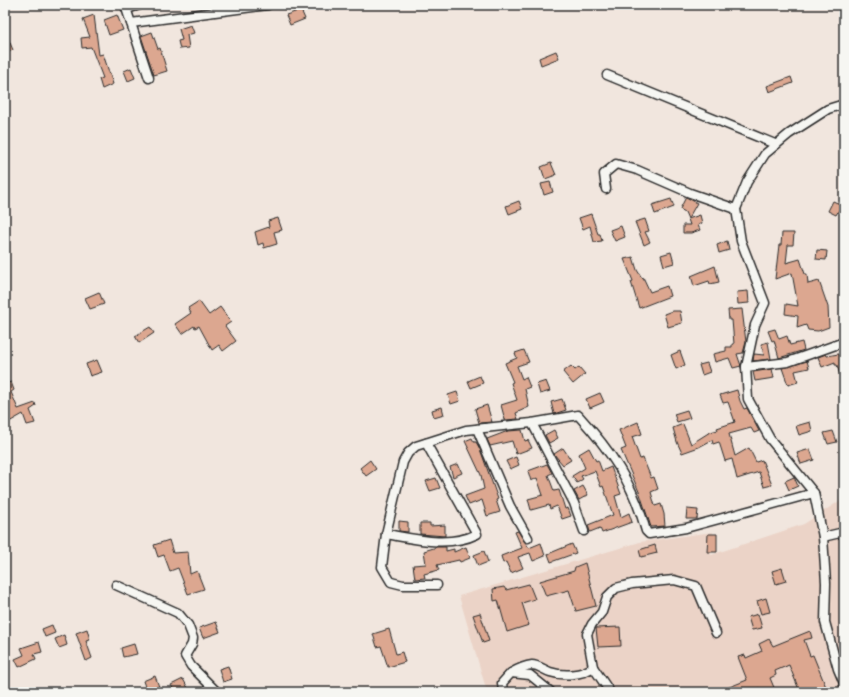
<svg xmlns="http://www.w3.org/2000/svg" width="849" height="697" font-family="Kalam,sans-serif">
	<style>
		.built { fill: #ebd3c7 }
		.building { fill: #dca790; stroke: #2b2b2b }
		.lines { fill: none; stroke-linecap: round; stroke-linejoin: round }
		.street-casing { stroke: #2b2b2b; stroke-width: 11 }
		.street { stroke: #f6f6f2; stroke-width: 8 }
	</style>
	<rect width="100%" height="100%" fill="#f1e6de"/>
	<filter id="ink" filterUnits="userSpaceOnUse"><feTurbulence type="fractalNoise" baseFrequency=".025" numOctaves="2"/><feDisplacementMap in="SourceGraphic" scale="8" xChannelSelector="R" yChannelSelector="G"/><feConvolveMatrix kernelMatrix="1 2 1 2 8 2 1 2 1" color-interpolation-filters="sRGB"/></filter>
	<g filter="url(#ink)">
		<!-- built -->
		<polygon class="built" points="844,498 844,692 487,692 459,596 640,542 713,532 711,555 804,524"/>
		<!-- building -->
		<g class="building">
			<polygon points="301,10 305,19 290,25 286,15"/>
			<polygon points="94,15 99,55 103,54 113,84 102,89 99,79 103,78 91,47 82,48 81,38 90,37 83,19"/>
			<polygon points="117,15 123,30 109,35 104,20"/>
			<polygon points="191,25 194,33 187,35 189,48 180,49 178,41 182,40 179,29"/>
			<polygon points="5,31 13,50 5,53"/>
			<polygon points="152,32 158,49 160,48 167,71 154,75 141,36"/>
			<polygon points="556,51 559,58 541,65 539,58"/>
			<polygon points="131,68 135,78 128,81 124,71"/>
			<polygon points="791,77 793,83 769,92 767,86"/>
			<polygon points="551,163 556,175 545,179 541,167"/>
			<polygon points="550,182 553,192 544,195 541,184"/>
			<polygon points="686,197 697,203 688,219 685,212 680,209"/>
			<polygon points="671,199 674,207 655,214 652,205"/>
			<polygon points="519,201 522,209 509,214 506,206"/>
			<polygon points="833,201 844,206 844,211 839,210 836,215 828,211"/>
			<polygon points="591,214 598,234 600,234 602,241 594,242 590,226 583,229 579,218"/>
			<polygon points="700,215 702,223 698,225 700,230 691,233 683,233 683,225 690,225 688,219"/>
			<polygon points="278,218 282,230 274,232 277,244 264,248 263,243 258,245 255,232 269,227 268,221"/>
			<polygon points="645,219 649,231 645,232 650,242 644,245 635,222"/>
			<polygon points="621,226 625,237 615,241 610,230"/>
			<polygon points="782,233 794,233 793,245 788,245 786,263 800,259 805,274 807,274 808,284 819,281 828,307 829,327 818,331 808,330 806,325 797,328 798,316 785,314 786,304 798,306 792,273 775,279 779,245 781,245"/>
			<polygon points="727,241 729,250 719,253 717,245"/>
			<polygon points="817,250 827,251 826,260 816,259"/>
			<polygon points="671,252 674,263 664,266 661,255"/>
			<polygon points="633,257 637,270 642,278 643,277 650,292 667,286 670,296 639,308 631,282 633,281 624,259"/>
			<polygon points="715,266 719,282 710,284 709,281 694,286 691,276"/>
			<polygon points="748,291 749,303 738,304 737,292"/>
			<polygon points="99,292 104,304 90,309 85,298"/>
			<polygon points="199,301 209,315 220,307 231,322 225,326 236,341 223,351 219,345 212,350 199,326 195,328 194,326 182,334 175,324 191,313 188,308"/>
			<polygon points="742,309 746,342 743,353 737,354 741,366 733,368 729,358 715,362 713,354 726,351 726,347 732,347 732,344 734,344 732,320 729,320 728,310"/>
			<polygon points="672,311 680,311 682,323 668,327 664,314"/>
			<polygon points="150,327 154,333 139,343 135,336"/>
			<polygon points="775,329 779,339 787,336 790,345 802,342 804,350 779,358 774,340 772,341 768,331"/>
			<polygon points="768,342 771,359 753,361 754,354 764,355 761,344"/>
			<polygon points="524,350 529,362 517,366 522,379 526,377 530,387 525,389 529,407 516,413 518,419 505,420 501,405 517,400 511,383 513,382 505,363 517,358 515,353"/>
			<polygon points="680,351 685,365 676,369 671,355"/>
			<polygon points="844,353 844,381 842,382 837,365 835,365 835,362 822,367 818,357 826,354 827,356"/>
			<polygon points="97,360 102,372 90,376 86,364"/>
			<polygon points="807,361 809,368 795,371 798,382 788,385 782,368"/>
			<polygon points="707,363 710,372 702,375 699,365"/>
			<polygon points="571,366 575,370 579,367 585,374 573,384 563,372"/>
			<polygon points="772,369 774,378 755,381 753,372"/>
			<polygon points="480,376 483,383 471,388 468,381"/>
			<polygon points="5,378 8,383 11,382 14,390 11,392 18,409 35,403 36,406 30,410 35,423 27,425 23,414 9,422 5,415"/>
			<polygon points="546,381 550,391 540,394 537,384"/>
			<polygon points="737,390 740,401 744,409 747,408 759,431 754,433 751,428 729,434 735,456 749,448 756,462 762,460 772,485 764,487 759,472 737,479 732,459 725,461 719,442 713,444 712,440 699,447 682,453 677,442 673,428 683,424 691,444 710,432 718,430 717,428 735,422 728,402 723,403 720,395"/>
			<polygon points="457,392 460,401 451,404 448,395"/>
			<polygon points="600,393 604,402 590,408 586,399"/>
			<polygon points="562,399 566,410 554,414 551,402"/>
			<polygon points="487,405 492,422 479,423 475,409"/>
			<polygon points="442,407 444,415 434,418 432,410"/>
			<polygon points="687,410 690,418 677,422 674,414"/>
			<polygon points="638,422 642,434 632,437 640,459 643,458 651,478 654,477 658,489 651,492 655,506 661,504 664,514 665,526 651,527 640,494 621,450 626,448 619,430"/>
			<polygon points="810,422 812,431 799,435 796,426"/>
			<polygon points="522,430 525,441 528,440 532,448 516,454 512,441 490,446 487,439 508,431"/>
			<polygon points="554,430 558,438 549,443 545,435"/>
			<polygon points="833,431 837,442 828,444 824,433"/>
			<polygon points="472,438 474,442 476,442 480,449 498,499 496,500 500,512 487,516 482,500 469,505 465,496 484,489 481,475 465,441"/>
			<polygon points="563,448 571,460 563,465 554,454"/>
			<polygon points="589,448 596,461 598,460 602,471 611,467 621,494 615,496 621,517 629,513 632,522 602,533 600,528 590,532 588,525 613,515 603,486 601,487 595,471 581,476 583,479 577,483 572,476 585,468 579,454"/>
			<polygon points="810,449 814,460 801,464 797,453"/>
			<polygon points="516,457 519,465 510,469 506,461"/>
			<polygon points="370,460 376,469 366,476 360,468"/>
			<polygon points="458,464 462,473 453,477 450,467"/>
			<polygon points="547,464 552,473 548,475 554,491 559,490 565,509 568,508 571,516 562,519 557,506 550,509 549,505 531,510 528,499 543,495 537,478 531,481 528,471"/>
			<polygon points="794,477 798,486 789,490 785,481"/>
			<polygon points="436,478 440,488 430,491 426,481"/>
			<polygon points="583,486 588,495 579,500 574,491"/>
			<polygon points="687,509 698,510 697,519 686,519"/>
			<polygon points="399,521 408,522 408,532 399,531"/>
			<polygon points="420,523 430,523 430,526 445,525 445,536 420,534"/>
			<polygon points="518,531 529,548 541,543 545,556 533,561 530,553 518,557 523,568 511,573 506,562 503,563 501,556 522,548 515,532"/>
			<polygon points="708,534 717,534 717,552 707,552"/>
			<polygon points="169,540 173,553 188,552 190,574 197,571 204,589 188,594 178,568 170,571 164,555 158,557 154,545"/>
			<polygon points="572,544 576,553 551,562 548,554"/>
			<polygon points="655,545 657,553 641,557 639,550"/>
			<polygon points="437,547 446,547 446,551 454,549 454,552 466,547 470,558 460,562 459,560 437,565 439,570 424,574 425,578 415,579 413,565 426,564 424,551"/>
			<polygon points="484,551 488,562 478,566 474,555"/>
			<polygon points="585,563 596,606 576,611 569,590 546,596 540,581 574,571 575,567"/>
			<polygon points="782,568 786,581 776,584 772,571"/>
			<polygon points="529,584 535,599 522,603 529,625 507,632 498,600 494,601 493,589 504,587 506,590"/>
			<polygon points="766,598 770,612 761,614 757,601"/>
			<polygon points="480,613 489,641 483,643 473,615"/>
			<polygon points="758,614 762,628 752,630 748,617"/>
			<polygon points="216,622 220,632 203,638 199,628"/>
			<polygon points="52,625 55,633 45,637 42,629"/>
			<polygon points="620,627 621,646 598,647 596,628"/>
			<polygon points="87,629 90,640 86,641 92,658 86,661 76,633"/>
			<polygon points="389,629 396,654 402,652 405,662 388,667 381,646 377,647 373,634"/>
			<polygon points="810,631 812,638 804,640 810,656 813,655 828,692 800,692 789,665 775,671 776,675 770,678 775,690 769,692 761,692 759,688 748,692 717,692 747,680 738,657 745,655 746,658 762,651 759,644 769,639 773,646"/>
			<polygon points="64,635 67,645 59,648 55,639"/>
			<polygon points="39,642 42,652 34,654 36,659 19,667 15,659 24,655 21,648"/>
			<polygon points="134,644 137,654 123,657 121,648"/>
			<polygon points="228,666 232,679 223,682 219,669"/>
			<polygon points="155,676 161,692 147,692 143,681"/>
			<polygon points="183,679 188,688 175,692 171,685"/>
		</g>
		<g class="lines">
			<defs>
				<g id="street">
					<polyline points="125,5 149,78"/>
					<polyline points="127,9 140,5"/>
					<polyline points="131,23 268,5"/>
					<polyline points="607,75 775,144"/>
					<polyline points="844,104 828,109 789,134 765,154 747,182 736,209 741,241 765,303 755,325 746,367 748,399 770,439 814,493 823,537 826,583 825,622 838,669 844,683"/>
					<polyline points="606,189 604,174 616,164 637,170 690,193 736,209"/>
					<polyline points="746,367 788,362 844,342"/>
					<polyline points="532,423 574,503 584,531"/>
					<polyline points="477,429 510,506 528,538"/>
					<path d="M386 534C415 539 449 548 477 534L426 443"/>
					<polyline points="823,537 844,532"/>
					<polyline points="116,585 178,613 188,625 193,638 192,644 185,656 191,666 217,692"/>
					<path d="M437 585H403L391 582 382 567 386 534 403 462 408 453 416 446 466 430 532 423 578 415C611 451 633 483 646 531L649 534 686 528 814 493"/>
					<polyline points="593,667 610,692"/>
					<path d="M511 673C518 669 524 666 532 665 538 665 544 670 550 672 562 676 582 676 593 667L587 634 592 624 602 612 607 597 616 588 632 584 674 580 696 586 716 633"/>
					<polyline points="503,692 502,683 511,673 530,675 551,692"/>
				</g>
			</defs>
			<!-- street casing -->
			<use href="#street" class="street-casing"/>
			<!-- street -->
			<use href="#street" class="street"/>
		</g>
	</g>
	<!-- margin -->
	<rect width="849" height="697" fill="none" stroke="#f6f6f2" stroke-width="20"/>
	<rect x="10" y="10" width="829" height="677" fill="none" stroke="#2b2b2b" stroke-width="1.5" filter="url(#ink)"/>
</svg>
